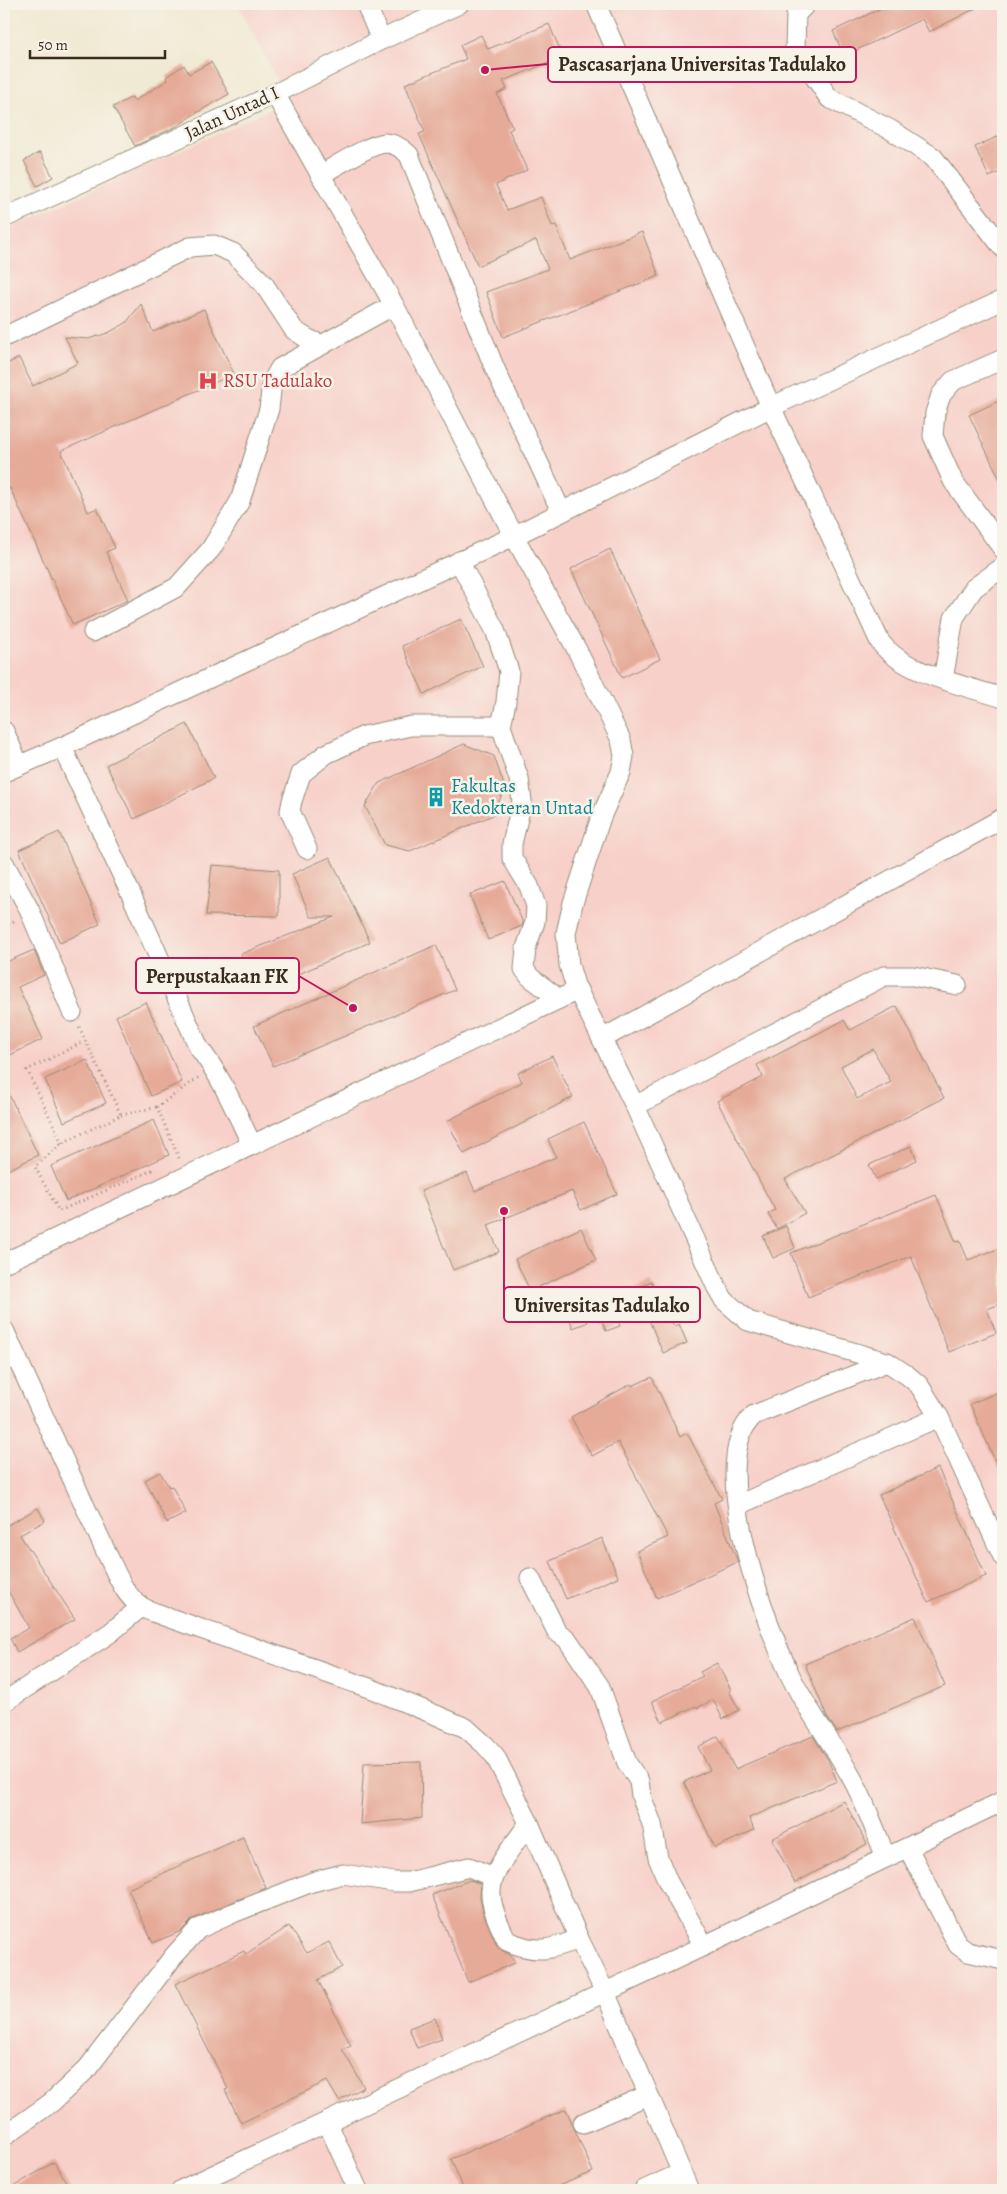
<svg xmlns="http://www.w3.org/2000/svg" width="1007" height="2194" font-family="Alegreya,serif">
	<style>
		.built { fill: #f7d0c9 }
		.building { fill: #e6aa98; fill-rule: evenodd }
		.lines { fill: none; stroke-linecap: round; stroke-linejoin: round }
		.minor-casing { stroke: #968a78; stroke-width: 21 }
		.path { stroke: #968a78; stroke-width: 3; stroke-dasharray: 1 4; stroke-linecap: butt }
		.minor { stroke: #fff; stroke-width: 19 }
		.labels { text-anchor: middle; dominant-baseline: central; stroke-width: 5; stroke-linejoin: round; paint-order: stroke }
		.street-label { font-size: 19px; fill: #3b2a1e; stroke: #f7f3e8 }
		.health-label { font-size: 19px; fill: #be3a42; stroke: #f7f3e8; text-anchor: start }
		.culture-label { font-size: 19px; fill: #0d838f; stroke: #f7f3e8; text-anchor: start }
		.leader { fill: none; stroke: #c2185b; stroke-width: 2 }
		.callout-dot { fill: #c2185b; stroke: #f7f3e8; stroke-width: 2 }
		.callout { fill: #f7f3e8; stroke: #c2185b; stroke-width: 2 }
		.callout-label { font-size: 20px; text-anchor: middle; font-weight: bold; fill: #3b2a1e }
	</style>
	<rect width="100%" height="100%" fill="#f7f3e8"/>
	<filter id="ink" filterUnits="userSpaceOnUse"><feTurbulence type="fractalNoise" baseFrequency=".02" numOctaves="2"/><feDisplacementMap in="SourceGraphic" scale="10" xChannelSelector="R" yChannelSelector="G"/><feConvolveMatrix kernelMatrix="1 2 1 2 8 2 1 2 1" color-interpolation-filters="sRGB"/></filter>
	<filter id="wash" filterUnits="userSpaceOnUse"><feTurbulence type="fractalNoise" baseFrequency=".0096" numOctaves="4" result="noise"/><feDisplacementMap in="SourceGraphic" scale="20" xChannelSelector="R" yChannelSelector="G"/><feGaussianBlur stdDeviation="1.12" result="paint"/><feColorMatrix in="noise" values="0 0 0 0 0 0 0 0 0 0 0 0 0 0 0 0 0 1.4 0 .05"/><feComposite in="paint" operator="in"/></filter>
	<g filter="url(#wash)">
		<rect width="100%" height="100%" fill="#f0e9d3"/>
		<!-- built -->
		<polygon class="built" points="238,4 1003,4 1003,2190 4,2190 4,231 288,101"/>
		<g id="blocks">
			<!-- building -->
			<g class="building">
				<polygon points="890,4 984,4 929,32 922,19 844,56 833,31"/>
				<polygon points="549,24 563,57 503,81 507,89 497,94 513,128 509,130 527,170 496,185 507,210 541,197 552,226 556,225 570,260 642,232 659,276 503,337 486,292 548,269 536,240 478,266 419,134 425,132 405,84 466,59 460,45 481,35 488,49"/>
				<polygon points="211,62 229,94 188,118 188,119 177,126 135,146 113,107 132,97 134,101 168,80 166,77 184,65 189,74"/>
				<polygon points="1003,134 1003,171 989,177 975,147"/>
				<polygon points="40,152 53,177 37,186 24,161"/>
				<polygon points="141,304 153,332 204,309 234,374 61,451 88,512 97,508 115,548 106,552 128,600 73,625 10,488 4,491 4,365 19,358 33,386 78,363 65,337 88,339 108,333 126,323"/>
				<polygon points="1003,399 1003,486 969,415"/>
				<polygon points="610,549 660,659 622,678 571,569"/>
				<polygon points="461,619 483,666 424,694 402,646"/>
				<polygon points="187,724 214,778 134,819 106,765"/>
				<polygon points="464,744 494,756 505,788 493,815 410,851 385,845 365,806 379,783"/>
				<polygon points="59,832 100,924 60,943 19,850"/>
				<polygon points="330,857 370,942 261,991 241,954 334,917 311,917 292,874"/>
				<polygon points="212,865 279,870 279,916 206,915"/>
				<polygon points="505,881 523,923 522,926 488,940 470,895"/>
				<polygon points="436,945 455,990 273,1066 254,1026"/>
				<polygon points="34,950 44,975 18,987 43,1039 4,1058 4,958 6,962"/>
				<polygon points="146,1002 182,1082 151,1096 116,1016"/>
				<path d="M897 1006 944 1098 785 1179 805 1213 777 1229 768 1214 775 1210 717 1101 763 1077 757 1065 844 1020 850 1030ZM873 1049 891 1082 857 1099 841 1066Z"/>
				<polygon points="552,1056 573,1097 464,1154 447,1121 522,1082 518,1073"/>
				<polygon points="87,1060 106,1103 64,1122 45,1079"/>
				<polygon points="4,1084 38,1155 4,1172"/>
				<polygon points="154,1120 169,1155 66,1201 51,1166"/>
				<polygon points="584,1122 617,1194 581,1210 572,1191 488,1225 499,1252 453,1270 421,1191 467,1173 475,1191 556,1157 548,1139"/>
				<polygon points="911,1146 917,1160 876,1179 869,1165"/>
				<polygon points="936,1195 956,1242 960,1241 968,1260 1003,1247 1003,1303 987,1309 996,1333 949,1352 911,1256 808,1297 791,1253"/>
				<polygon points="786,1226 795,1248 773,1258 763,1236"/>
				<polygon points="581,1228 596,1260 530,1291 515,1259"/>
				<polygon points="651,1281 674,1326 679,1324 687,1343 663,1353 646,1313 644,1314 632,1291"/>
				<polygon points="611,1302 620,1326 606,1331 597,1307"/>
				<polygon points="582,1306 588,1322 573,1328 567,1312"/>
				<polygon points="652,1377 680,1437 687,1433 722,1499 714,1503 738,1562 657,1598 637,1551 668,1537 618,1442 592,1456 571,1417 631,1384 632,1386"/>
				<polygon points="1003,1390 1003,1479 970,1404"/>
				<polygon points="938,1468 986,1576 928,1602 879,1495"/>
				<polygon points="160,1472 169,1487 172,1486 186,1513 167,1523 145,1480"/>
				<polygon points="38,1508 45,1521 20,1535 75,1619 17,1652 10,1638 29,1628 4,1584 4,1527"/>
				<polygon points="602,1538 618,1577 566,1599 550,1561"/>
				<polygon points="915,1617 945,1686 837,1732 827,1717 805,1664"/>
				<polygon points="717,1663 731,1690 729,1691 739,1710 723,1719 713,1700 697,1708 696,1706 662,1722 652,1701 703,1676 700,1672"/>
				<polygon points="718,1736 735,1769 813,1736 828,1760 837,1781 749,1818 754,1830 715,1848 684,1782 710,1770 698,1747"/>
				<polygon points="421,1762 422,1818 360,1824 364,1763"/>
				<polygon points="844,1801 867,1844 795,1883 772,1839"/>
				<polygon points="243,1837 266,1888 193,1919 181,1931 153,1943 128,1889"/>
				<polygon points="470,1880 481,1884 480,1897 483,1912 497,1946 503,1951 511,1955 515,1963 468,1982 432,1895"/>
				<polygon points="289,1926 307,1953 329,1942 342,1967 318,1980 351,2045 342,2049 364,2087 339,2101 327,2081 241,2123 225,2090 228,2089 175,1984 244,1951 246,1954"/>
				<polygon points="435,2018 442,2039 417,2048 409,2028"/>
				<polygon points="566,2109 593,2172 548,2190 464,2190 451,2159"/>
				<polygon points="54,2162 71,2190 8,2190"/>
			</g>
		</g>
	</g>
	<g filter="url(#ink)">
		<use href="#blocks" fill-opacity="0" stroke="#968a78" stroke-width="1"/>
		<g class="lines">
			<defs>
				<g id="minor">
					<polyline points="366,4 381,40"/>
					<path d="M596 4 771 407 880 642C906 675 964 685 1003 698"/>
					<polyline points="806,4 796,14 795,48 829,98 891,130 933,157 1003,248"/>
					<polyline points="275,94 394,305 514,536 577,650 621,740 624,756 621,772 601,817 573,903 566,933 569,965 575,985 635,1106 716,1286 724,1300 748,1321 887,1362 907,1375 919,1385 939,1417 1003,1557"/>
					<path d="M322 174C336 166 370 144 385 143 395 143 403 149 409 155L495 369 561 511"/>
					<polyline points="4,218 275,94 381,40 459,4"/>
					<polyline points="4,337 190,247 214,245 233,253 263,283 294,330 308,339 322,345"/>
					<polyline points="1003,359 953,381 941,395 935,413 933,436 953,481 1003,549"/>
					<polyline points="459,561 495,630 509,671 506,702 501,726 519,779 522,801 512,844 512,858 529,886 536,906 535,922 526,948 524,969 530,977 559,999"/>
					<polyline points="93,632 177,587 211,549 240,501 269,409 272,382 280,368 394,305"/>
					<polyline points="943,679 954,618 974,588 1003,567"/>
					<polyline points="4,731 19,765"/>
					<path d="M62 747 130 892 199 1048C223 1079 235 1110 252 1145"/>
					<polyline points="4,772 62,747 514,536 771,407 1003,300"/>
					<polyline points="307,849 290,811 292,801 301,774 326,754 364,736 411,726 501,726"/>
					<polyline points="4,863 29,909 72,1012"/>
					<polyline points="602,1039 1003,818"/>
					<polyline points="635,1106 884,976 913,976 957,985"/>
					<polyline points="4,1263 578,990"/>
					<path d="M4 1330 107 1554C116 1572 124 1596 142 1607 148 1611 157 1613 164 1616L372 1689 436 1715 466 1728 485 1745 495 1756 529 1823 579 1939 605 1992 689 2190"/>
					<polyline points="738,1505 939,1417"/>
					<polyline points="530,1578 557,1632 567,1639 600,1687 627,1763 639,1781 641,1796 652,1824 658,1858 668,1882 704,1946"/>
					<polyline points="4,1702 110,1633 141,1607"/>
					<path d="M529 1823C517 1841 492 1869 491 1890 490 1907 500 1926 507 1941 537 1954 550 1950 579 1939"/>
					<polyline points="908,1848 958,1945 968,1952 1003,1960"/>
					<path d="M886 1858C877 1835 868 1810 857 1788 838 1749 810 1716 791 1677 766 1625 704 1460 754 1415L887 1362"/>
					<polyline points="327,2122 358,2190"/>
					<polyline points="583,2123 648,2095"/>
					<polyline points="4,2136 52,2102 87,2069 173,1957 198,1929 233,1913 312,1882 343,1874 394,1882 409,1882 469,1867 493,1877"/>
					<polyline points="181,2190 704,1946 1003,1801"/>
					<polyline points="644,2190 681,2173"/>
				</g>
			</defs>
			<!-- minor casing -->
			<use href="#minor" class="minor-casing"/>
			<!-- path -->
			<g class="path">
				<polyline points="4,926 16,920"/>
				<polyline points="79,1027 121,1115 62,1143 35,1167 59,1211 155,1169"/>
				<polyline points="121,1115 157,1107"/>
				<polyline points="62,1143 27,1070 85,1041"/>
				<polyline points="179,1158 157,1107 199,1077"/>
			</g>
			<!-- minor -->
			<use href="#minor" class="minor"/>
		</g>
	</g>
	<!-- icons -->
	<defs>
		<symbol id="hospital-bare" viewBox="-9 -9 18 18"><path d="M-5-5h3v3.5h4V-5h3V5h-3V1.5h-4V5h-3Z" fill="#e0444e" stroke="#f7f3e8" stroke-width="2.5" paint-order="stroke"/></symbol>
		<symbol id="building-bare" viewBox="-9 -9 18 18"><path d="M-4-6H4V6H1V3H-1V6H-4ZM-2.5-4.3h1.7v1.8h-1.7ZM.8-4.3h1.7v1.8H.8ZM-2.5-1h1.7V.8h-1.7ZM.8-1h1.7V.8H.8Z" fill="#0f9aa8" stroke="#f7f3e8" stroke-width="2.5" paint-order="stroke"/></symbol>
	</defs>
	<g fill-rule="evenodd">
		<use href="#hospital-bare" x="194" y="367" width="28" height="28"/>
		<use href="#building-bare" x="422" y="783" width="28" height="28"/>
	</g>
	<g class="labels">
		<!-- street labels -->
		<g class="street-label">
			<text transform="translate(232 113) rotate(-25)">Jalan Untad I</text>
		</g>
		<!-- health labels -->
		<g class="health-label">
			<text x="223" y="381">RSU Tadulako</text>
		</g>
		<!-- culture labels -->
		<g class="culture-label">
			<text x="451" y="786">Fakultas<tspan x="451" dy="22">Kedokteran Untad</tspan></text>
		</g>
	</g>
	<!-- callouts -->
	<path class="leader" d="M485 70L548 64M353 1008L299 976M504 1211L504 1305"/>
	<g class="callout-dot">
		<circle cx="485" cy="70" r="5"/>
		<circle cx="353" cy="1008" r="5"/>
		<circle cx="504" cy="1211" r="5"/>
	</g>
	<g class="callout">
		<rect x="548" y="47" width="308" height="35" rx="5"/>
		<rect x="136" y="958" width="163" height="35" rx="5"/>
		<rect x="504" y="1287" width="196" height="35" rx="5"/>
	</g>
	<g class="callout-label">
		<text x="702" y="71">Pascasarjana Universitas Tadulako</text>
		<text x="217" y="983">Perpustakaan FK</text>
		<text x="602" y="1312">Universitas Tadulako</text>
	</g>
	<!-- margin -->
	<rect width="1007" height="2194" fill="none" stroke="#f7f3e8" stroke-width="20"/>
	<!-- scale -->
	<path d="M30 50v8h135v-8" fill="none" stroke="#3b2a1e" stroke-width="2.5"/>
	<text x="38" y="50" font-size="15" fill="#3b2a1e" stroke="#f7f3e8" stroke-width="4" paint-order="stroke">50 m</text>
</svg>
